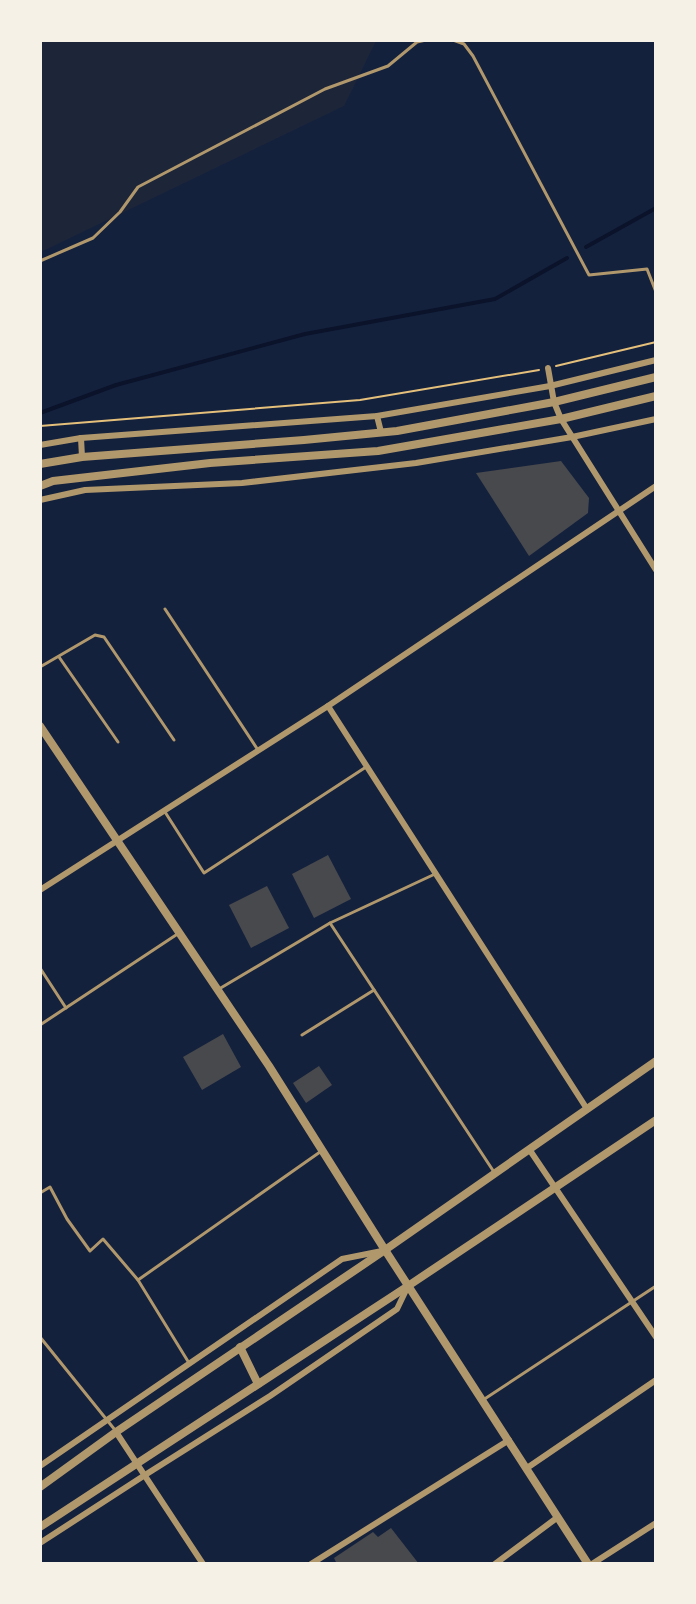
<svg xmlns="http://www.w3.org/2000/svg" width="696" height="1604" font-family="Quicksand,sans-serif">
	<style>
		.green { fill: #1d2539 }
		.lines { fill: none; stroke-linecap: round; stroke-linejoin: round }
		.stream { stroke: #0b132b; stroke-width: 4 }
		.building { fill: #48494c }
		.path { stroke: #e5c07b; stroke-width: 2 }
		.service { stroke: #b1986c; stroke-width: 3 }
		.minor { stroke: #b1986c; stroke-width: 6 }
		.tertiary { stroke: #b1986c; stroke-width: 8 }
	</style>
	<rect width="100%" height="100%" fill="#14213d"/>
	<!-- green -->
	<polygon class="green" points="41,41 376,41 344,106 41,252"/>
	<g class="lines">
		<!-- stream -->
		<g class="stream">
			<polyline points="586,247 656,208"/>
			<polyline points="40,413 116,385 305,334 495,299 567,258"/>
		</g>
	</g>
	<!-- building -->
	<g class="building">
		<polygon points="561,461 589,498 588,513 529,556 476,473"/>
		<polygon points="328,855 351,899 314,918 292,874"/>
		<polygon points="267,886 289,928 251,948 229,905"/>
		<polygon points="223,1034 241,1067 202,1090 183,1057"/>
		<polygon points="319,1066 332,1085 306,1103 293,1083"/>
		<polygon points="391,1528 419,1564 337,1564 334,1558 373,1532 378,1537"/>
	</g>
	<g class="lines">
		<!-- path -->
		<g class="path">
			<polyline points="556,366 656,342"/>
			<polyline points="40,426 360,400 539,370"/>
		</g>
		<!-- service -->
		<g class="service">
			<polyline points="453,40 464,44 473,56 589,275 647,269 656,292"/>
			<polyline points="40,261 93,238 120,212 138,187 325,89 388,66 417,42 426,40"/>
			<polyline points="165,609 258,750"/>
			<polyline points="59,657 118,742"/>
			<polyline points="40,667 95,635 104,637 174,740"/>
			<polyline points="165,812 204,873 366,767"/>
			<polyline points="330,923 494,1172"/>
			<polyline points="40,968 66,1008"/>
			<polyline points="219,989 330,923 435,874"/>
			<polyline points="40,1025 179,933"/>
			<polyline points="302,1035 374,990"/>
			<polyline points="40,1193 50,1187 67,1219 90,1251 103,1239 138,1280 189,1363"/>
			<polyline points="138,1280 320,1152"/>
			<polyline points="40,1337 115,1430"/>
			<polyline points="483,1400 656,1286"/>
		</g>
		<!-- minor -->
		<g class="minor">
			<polyline points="548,368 554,402 561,419 656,570"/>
			<polyline points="377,416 381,432"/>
			<polyline points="81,438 82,457"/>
			<polyline points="40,445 81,438 377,416 550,386 656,360"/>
			<polyline points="40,500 85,490 242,483 416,463 572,437 656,419"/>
			<polyline points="328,706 587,1109"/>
			<polyline points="40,890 328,706 656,486"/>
			<polyline points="529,1149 656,1337"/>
			<polyline points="116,1432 203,1564"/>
			<polyline points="40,1466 342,1259 382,1251"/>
			<polyline points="527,1468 656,1380"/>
			<polyline points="40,1543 145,1475 270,1396 397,1309 408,1286"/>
			<polyline points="311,1564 509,1440"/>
			<polyline points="495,1564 558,1517"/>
			<polyline points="592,1564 656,1523"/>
		</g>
		<!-- tertiary -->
		<g class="tertiary">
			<polyline points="40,464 82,457 304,440 397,431 554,402 656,377"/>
			<polyline points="40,486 53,481 210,463 378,451 561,419 656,396"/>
			<polyline points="40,726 269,1066 385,1250 588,1564"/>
			<polyline points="240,1347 258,1384"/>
			<polyline points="40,1487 116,1432 385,1250 656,1061"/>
			<polyline points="40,1527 408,1286 656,1120"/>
		</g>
	</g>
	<!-- border -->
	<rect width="696" height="1604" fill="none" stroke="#f6f1e7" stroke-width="84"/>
</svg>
